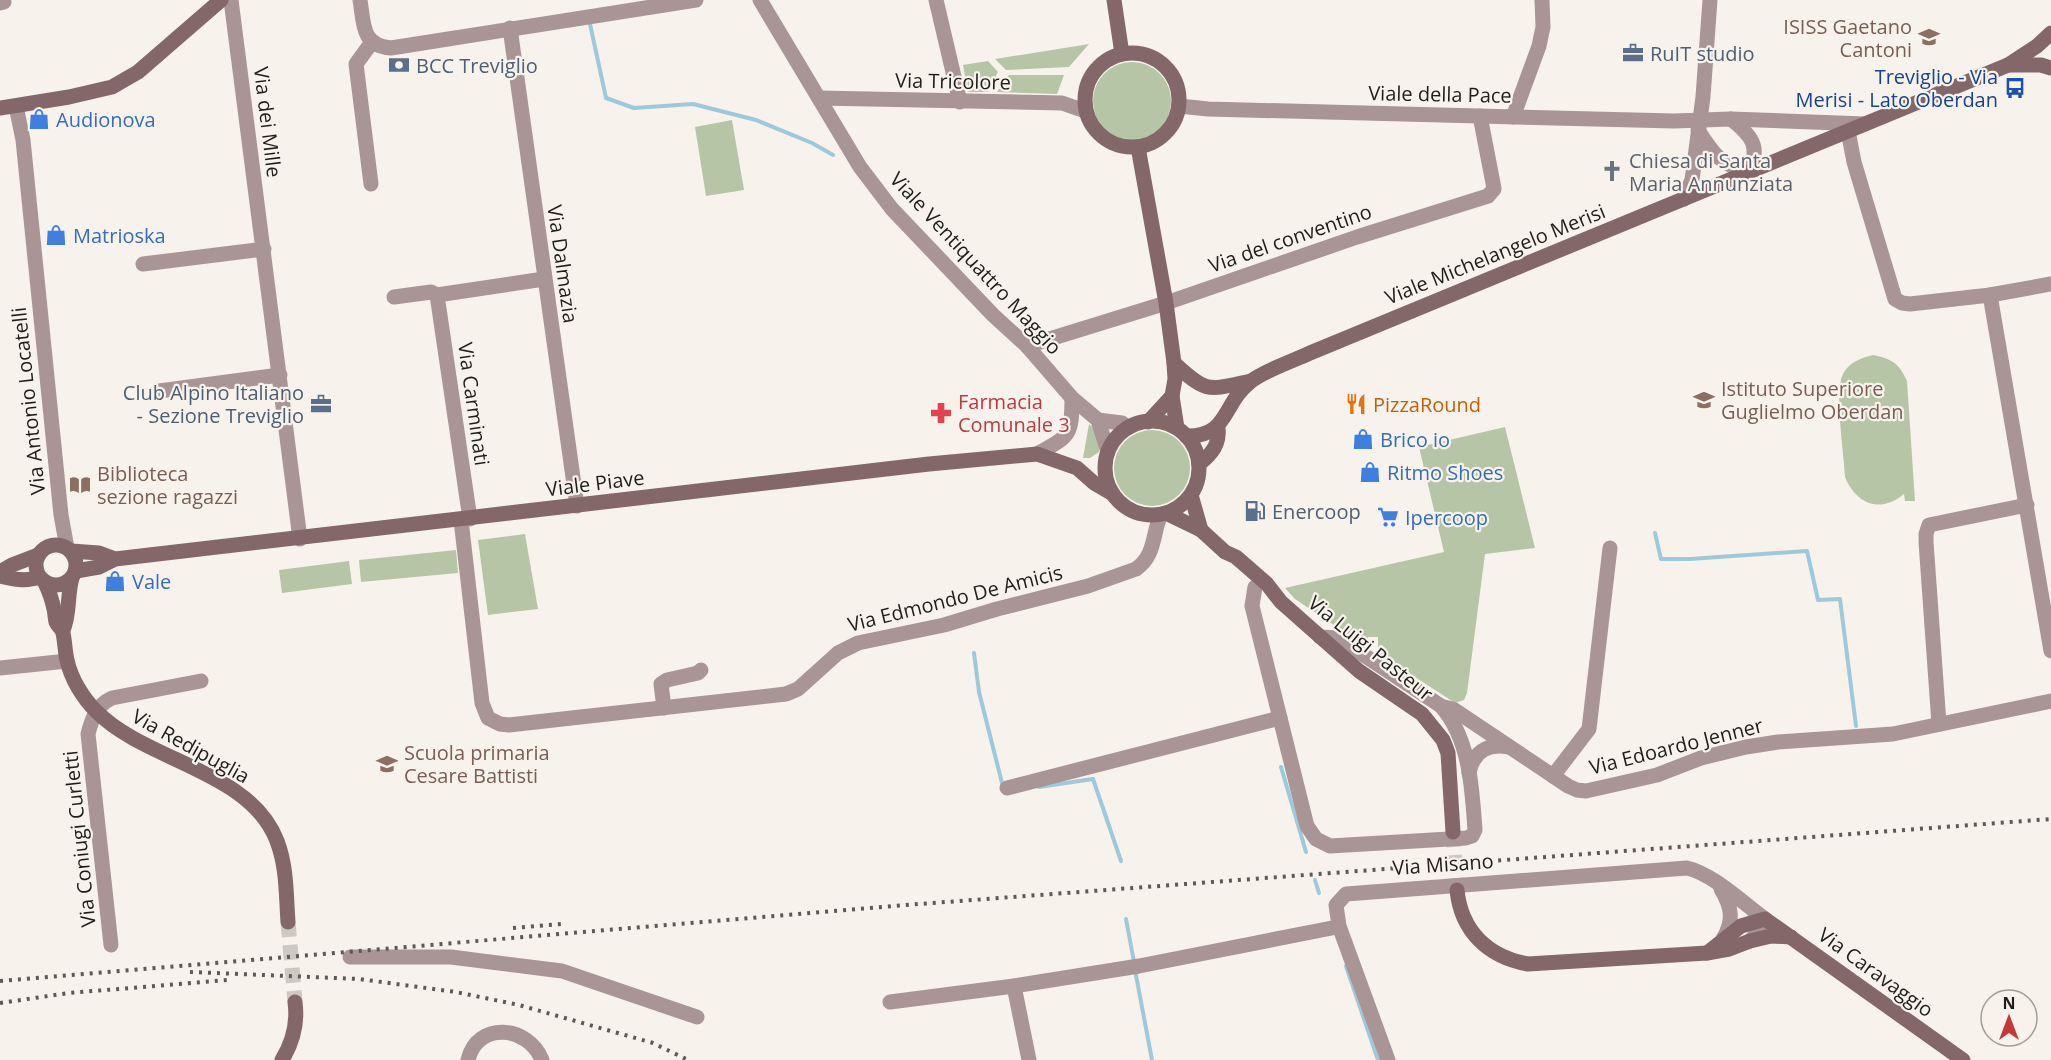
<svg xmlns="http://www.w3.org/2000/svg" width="2051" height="1060" font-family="'Open Sans',sans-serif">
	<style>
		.green { fill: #b7c5a7 }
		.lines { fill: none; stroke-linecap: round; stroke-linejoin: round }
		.stream { stroke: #9dc9dc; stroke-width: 4 }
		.secondary-tunnel { stroke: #ccc8c2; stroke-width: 15; stroke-dasharray: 15 8; stroke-linecap: butt }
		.street { stroke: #a99596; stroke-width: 15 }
		.secondary { stroke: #846869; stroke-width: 15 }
		.rail { stroke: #5c5a56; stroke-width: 4; stroke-dasharray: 3 6; stroke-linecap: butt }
		.labels { text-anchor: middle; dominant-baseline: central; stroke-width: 4.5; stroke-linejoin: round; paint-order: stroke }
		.education-label { font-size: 20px; fill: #785e54; stroke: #f7f3ec; text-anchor: start }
		.service-label { font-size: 20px; fill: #4e5e75; stroke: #f7f3ec; text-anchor: start }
		.transit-label { font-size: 20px; fill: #164399; stroke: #f7f3ec; text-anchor: end }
		.street-label { font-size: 20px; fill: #1f1e1b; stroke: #f7f3ec }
		.shop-label { font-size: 20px; fill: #366cbe; stroke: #f7f3ec; text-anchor: start }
		.worship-label { font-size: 20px; fill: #5b616d; stroke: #f7f3ec; text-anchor: start }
		.health-label { font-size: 20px; fill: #be3a42; stroke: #f7f3ec; text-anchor: start }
		.food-label { font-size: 20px; fill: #c56008; stroke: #f7f3ec; text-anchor: start }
	</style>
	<rect width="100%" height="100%" fill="#f7f3ec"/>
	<!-- green -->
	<g class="green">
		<polygon points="1089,44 1069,67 1006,70 995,59"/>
		<polygon points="988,61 998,72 988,92 968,92 963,65"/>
		<circle cx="1132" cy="101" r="39"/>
		<polygon points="1009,75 1064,75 1057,94 997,92"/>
		<polygon points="732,120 744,190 706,196 695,127"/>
		<path d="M1873 355C1892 359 1899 363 1907 381L1915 501H1905L1904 494C1880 514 1856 504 1845 477 1844 454 1834 392 1843 374 1849 362 1861 358 1873 355Z"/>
		<path d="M1089 424C1099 431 1099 440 1099 452L1090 458H1083Z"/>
		<polygon points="1505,427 1535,548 1485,554 1467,693 1464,700 1455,703 1378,653 1378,637 1368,637 1365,646 1295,599 1285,588 1444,552 1419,447"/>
		<circle cx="1152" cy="468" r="38"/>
		<polygon points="525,534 538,609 488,615 478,540"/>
		<polygon points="456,550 458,573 361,582 359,560"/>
		<polygon points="349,561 352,584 282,593 279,570"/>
	</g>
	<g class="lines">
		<!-- stream -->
		<g class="stream">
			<polyline points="590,24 606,98 634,108 693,104 756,120 812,143 833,155"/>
			<polyline points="1655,533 1661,559 1690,559 1807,551 1818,600 1840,599 1856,726"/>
			<polyline points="974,653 979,692 1003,787"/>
			<polyline points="1281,767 1306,852"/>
			<polyline points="1039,787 1093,779 1121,861"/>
			<polyline points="1315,880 1319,893"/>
			<polyline points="1126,919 1134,962"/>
			<polyline points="1346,966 1378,1060"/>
			<polyline points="1135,970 1152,1060"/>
		</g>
		<!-- secondary-tunnel -->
		<g class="secondary-tunnel">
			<polyline points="1453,832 1457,890"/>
			<polyline points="288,922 295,1002"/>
		</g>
		<!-- street -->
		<g class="street">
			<polyline points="231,0 300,539"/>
			<path d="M360 0C364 24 361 45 391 48L696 0"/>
			<polyline points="760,0 860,167 892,209 993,315 1027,346 1072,398 1098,420 1108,452"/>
			<polyline points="936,0 960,102"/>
			<polyline points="0,3 4,2"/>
			<polyline points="510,28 577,506"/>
			<polyline points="819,98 1062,103 1085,111"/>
			<polyline points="16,106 23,140 61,515 67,548"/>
			<polyline points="1179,106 1208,109 1674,121 1731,119 1865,124"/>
			<polyline points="1513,117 1539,46 1543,27 1542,0"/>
			<path d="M1698 130C1713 154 1720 164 1748 172 1762 147 1751 135 1731 119"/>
			<polyline points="1848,131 1854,162 1895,299 1902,303 1910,304 1990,295 2051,284"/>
			<polyline points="371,184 356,64 372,42"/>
			<polyline points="1684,199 1692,180 1703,97 1710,0"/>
			<polyline points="143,264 264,249"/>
			<polyline points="1990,295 2051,651"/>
			<polyline points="394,297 431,292 437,295"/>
			<polyline points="1027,346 1166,303 1357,237 1488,196 1494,189 1493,183 1480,116"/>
			<polyline points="159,391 280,375"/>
			<polyline points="1098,420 1122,423 1128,428"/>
			<path d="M1037 454C1069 436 1072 437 1072 398"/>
			<polyline points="470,519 437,295 544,279"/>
			<path d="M461 520 482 703 488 718 500 724 509 725 786 694 798 689 838 653 858 643 944 625 997 609 1088 586 1136 569C1156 555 1152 534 1161 514"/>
			<path d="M1255 587 1252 606 1307 826 1316 839 1330 846 1466 838 1472 836 1475 830C1472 788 1470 739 1441 706L1338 638 1320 637"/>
			<polyline points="0,668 67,661"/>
			<polyline points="1444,707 1453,709 1568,786 1577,790 1586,791 1657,775 1701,758 1746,747 1778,742 1893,734 2051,701"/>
			<polyline points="664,708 661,684 667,680 698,673 701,670"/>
			<polyline points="1939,724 1926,542 1926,534 1929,525 2027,505"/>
			<path d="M1469 773C1473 753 1487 743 1508 747"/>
			<polyline points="1553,776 1589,729 1610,548"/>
			<polyline points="1007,788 1280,718"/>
			<path d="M1721 889C1732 907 1734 921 1723 939"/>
			<path d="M111 945 88 734C92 718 97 705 112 698L201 681"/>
			<polyline points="350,957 451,957 562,971 697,1017"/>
			<polyline points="1014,986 1029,1060"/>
			<polyline points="890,1002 1014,986 1139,966 1332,928"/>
			<path d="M468 1060C477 1021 528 1025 542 1060"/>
			<path d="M1388 1060 1339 926 1336 905 1346 894 1687 868C1713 874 1743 903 1765 919L1762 928 1750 941"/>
		</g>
		<!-- secondary -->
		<g class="secondary">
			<polyline points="1114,0 1122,54"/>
			<circle cx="1132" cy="100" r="47"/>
			<polyline points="2008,65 2041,65 2051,68"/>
			<polyline points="0,108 69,97 112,87 138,72 221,0"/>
			<polyline points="1138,147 1166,303 1174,363 1175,379 1172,396 1177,428"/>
			<path d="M1174 363C1207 394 1208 390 1251 381"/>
			<circle cx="1152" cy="468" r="47"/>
			<polyline points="1148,422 1172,396"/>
			<path d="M1186 436C1229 437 1222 404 1250 382 1263 371 1293 361 1310 353L2008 65 2037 46 2051 33"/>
			<path d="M1199 464C1212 454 1220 444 1218 427"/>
			<polyline points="1191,495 1201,530"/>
			<polyline points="1166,513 1201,530 1225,552 1236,557 1267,584 1281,602 1359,671 1422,714 1443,740 1448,753 1453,832"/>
			<circle cx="56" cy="565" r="20"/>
			<polyline points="71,551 99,553 115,559"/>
			<polyline points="76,571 99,567 115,559 929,464 1037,454 1077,468 1094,483 1113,494"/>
			<polyline points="0,572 12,565 38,555"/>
			<path d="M0 576C13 579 26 582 39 577"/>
			<path d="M45 583C49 591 52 600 54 609 55 613 55 618 56 622 58 627 62 628 63 633 65 642 65 652 67 660 71 679 83 698 96 711 146 762 250 770 277 841 287 867 286 895 288 922"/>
			<path d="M63 630C70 615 67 595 72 578"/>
			<path d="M1457 890C1461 931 1488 957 1528 964L1707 953 1729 949 1750 941 1771 936 1791 937"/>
			<polyline points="1707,953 1741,926 1765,919 1963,1060"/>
			<path d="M282 1060C293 1042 298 1024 295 1002"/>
		</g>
		<!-- rail -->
		<g class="rail">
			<polyline points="513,928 561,924"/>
			<polyline points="190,972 359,979 456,992 519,1005 653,1043 688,1060"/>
			<polyline points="0,981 906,905 2051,819"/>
			<polyline points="0,1003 69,993 228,980"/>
		</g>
	</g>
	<!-- icons -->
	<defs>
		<symbol id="school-bare" viewBox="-9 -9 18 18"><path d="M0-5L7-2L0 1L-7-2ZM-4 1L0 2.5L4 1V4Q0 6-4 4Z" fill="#8d6e63" stroke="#f7f3ec" stroke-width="2.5" paint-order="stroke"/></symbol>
		<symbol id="office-bare" viewBox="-9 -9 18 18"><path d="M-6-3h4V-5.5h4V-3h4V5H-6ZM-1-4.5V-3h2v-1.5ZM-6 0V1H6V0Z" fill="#5c6f8a" stroke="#f7f3ec" stroke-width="2.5" paint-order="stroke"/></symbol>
		<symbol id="bank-bare" viewBox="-9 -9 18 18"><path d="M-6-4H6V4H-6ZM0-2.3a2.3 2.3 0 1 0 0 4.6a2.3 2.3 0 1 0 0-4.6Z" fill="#5c6f8a" stroke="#f7f3ec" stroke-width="2.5" paint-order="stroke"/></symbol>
		<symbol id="bus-bare" viewBox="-9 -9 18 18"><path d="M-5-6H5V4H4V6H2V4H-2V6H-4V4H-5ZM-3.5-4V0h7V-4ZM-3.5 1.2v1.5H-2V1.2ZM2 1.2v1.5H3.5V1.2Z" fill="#1a4fb4" stroke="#f7f3ec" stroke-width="2.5" paint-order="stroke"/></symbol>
		<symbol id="shop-bare" viewBox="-9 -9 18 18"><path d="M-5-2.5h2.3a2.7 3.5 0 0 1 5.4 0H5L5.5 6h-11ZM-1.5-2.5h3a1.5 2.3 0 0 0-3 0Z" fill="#3f7fe0" stroke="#f7f3ec" stroke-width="2.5" paint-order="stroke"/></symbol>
		<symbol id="church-bare" viewBox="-9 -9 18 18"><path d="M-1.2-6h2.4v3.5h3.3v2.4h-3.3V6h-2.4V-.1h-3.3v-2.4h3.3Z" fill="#6b7280" stroke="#f7f3ec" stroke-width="2.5" paint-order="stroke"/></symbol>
		<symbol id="restaurant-bare" viewBox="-9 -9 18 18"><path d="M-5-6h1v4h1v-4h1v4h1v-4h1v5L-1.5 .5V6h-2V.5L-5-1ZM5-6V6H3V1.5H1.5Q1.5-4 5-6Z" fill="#e8710a" stroke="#f7f3ec" stroke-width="2.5" paint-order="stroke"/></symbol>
		<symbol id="pharmacy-bare" viewBox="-9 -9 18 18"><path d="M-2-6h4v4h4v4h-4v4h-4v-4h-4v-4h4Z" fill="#e0444e" stroke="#f7f3ec" stroke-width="2.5" paint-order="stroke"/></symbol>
		<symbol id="library-bare" viewBox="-9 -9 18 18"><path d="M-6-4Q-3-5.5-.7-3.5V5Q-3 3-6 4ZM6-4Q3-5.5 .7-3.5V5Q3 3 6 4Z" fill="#8d6e63" stroke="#f7f3ec" stroke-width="2.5" paint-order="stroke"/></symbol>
		<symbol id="fuel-bare" viewBox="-9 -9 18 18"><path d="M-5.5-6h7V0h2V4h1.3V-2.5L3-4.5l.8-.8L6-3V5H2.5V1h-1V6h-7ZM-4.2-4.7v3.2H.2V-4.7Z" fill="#5c6f8a" stroke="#f7f3ec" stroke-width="2.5" paint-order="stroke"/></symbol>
		<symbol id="supermarket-bare" viewBox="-9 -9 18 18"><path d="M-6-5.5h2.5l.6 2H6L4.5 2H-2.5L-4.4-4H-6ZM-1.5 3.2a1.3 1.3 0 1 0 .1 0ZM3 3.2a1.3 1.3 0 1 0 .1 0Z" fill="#3f7fe0" stroke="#f7f3ec" stroke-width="2.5" paint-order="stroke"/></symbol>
	</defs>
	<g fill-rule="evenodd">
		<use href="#school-bare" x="1914" y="22" width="30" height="30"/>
		<use href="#office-bare" x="1618" y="38" width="30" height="30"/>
		<use href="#bank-bare" x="384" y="50" width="30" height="30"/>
		<use href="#bus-bare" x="2000" y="73" width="30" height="30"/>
		<use href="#shop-bare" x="24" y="104" width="30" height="30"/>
		<use href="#church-bare" x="1597" y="156" width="30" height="30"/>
		<use href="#shop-bare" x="41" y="220" width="30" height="30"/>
		<use href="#school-bare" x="1689" y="385" width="30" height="30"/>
		<use href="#office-bare" x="306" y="389" width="30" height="30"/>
		<use href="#restaurant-bare" x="1341" y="389" width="30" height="30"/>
		<use href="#pharmacy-bare" x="926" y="398" width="30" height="30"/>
		<use href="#shop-bare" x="1348" y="424" width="30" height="30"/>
		<use href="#shop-bare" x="1355" y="457" width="30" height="30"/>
		<use href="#library-bare" x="65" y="470" width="30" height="30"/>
		<use href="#fuel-bare" x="1240" y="496" width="30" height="30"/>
		<use href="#supermarket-bare" x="1373" y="502" width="30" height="30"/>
		<use href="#shop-bare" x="100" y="566" width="30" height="30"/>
		<use href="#school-bare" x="372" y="749" width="30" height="30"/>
	</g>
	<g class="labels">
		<!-- education labels -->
		<g class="education-label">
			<text x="1912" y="26" text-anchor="end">ISISS Gaetano<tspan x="1912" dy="23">Cantoni</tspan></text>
			<text x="1721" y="388">Istituto Superiore<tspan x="1721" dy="23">Guglielmo Oberdan</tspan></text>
			<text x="97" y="473">Biblioteca<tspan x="97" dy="23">sezione ragazzi</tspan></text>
			<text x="404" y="752">Scuola primaria<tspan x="404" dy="23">Cesare Battisti</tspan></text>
		</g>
		<!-- service labels -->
		<g class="service-label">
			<text x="1650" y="53">RuIT studio</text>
			<text x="416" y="65">BCC Treviglio</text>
			<text x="304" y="392" text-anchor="end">Club Alpino Italiano<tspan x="304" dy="23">- Sezione Treviglio</tspan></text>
			<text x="1272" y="511">Enercoop</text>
		</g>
		<!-- transit labels -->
		<g class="transit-label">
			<text x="1998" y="76">Treviglio - Via<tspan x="1998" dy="23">Merisi - Lato Oberdan</tspan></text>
		</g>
		<!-- street labels -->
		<g class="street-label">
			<text transform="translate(953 81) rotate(1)">Via Tricolore</text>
			<text transform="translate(1440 94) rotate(1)">Viale della Pace</text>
			<text transform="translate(268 122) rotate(83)">Via dei Mille</text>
			<text transform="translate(1290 238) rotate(-19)">Via del conventino</text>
			<text transform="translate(1495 254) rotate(-22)">Viale Michelangelo Merisi</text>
			<text transform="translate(976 263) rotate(47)">Viale Ventiquattro Maggio</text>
			<text transform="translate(563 264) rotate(82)">Via Dalmazia</text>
			<text transform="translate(28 401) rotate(-96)">Via Antonio Locatelli</text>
			<text transform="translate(474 404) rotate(82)">Via Carminati</text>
			<text transform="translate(595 483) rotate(-7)">Viale Piave</text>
			<text transform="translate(955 598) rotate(-14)">Via Edmondo De Amicis</text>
			<text transform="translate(1371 648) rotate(39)">Via Luigi Pasteur</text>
			<text transform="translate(191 746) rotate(29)">Via Redipuglia</text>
			<text transform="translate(1676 746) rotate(-14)">Via Edoardo Jenner</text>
			<text transform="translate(79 839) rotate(-96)">Via Coniugi Curletti</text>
			<text transform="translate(1443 864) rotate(-4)">Via Misano</text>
			<text transform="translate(1876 972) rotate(36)">Via Caravaggio</text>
		</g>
		<!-- shop labels -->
		<g class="shop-label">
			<text x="56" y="119">Audionova</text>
			<text x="73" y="235">Matrioska</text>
			<text x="1380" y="439">Brico io</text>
			<text x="1387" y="472">Ritmo Shoes</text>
			<text x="1405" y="517">Ipercoop</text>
			<text x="132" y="581">Vale</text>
		</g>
		<!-- worship labels -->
		<g class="worship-label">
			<text x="1629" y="160">Chiesa di Santa<tspan x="1629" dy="23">Maria Annunziata</tspan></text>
		</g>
		<!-- health labels -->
		<g class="health-label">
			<text x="958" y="401">Farmacia<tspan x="958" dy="23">Comunale 3</tspan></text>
		</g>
		<!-- food labels -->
		<g class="food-label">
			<text x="1373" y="404">PizzaRound</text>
		</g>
	</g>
	<!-- north arrow -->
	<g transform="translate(2009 1018)"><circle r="28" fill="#f7f3ec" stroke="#a19e98" stroke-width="1.5"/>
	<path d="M0-4.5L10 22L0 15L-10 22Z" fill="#c63739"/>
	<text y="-9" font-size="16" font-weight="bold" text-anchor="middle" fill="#1f1e1b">N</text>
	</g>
</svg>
